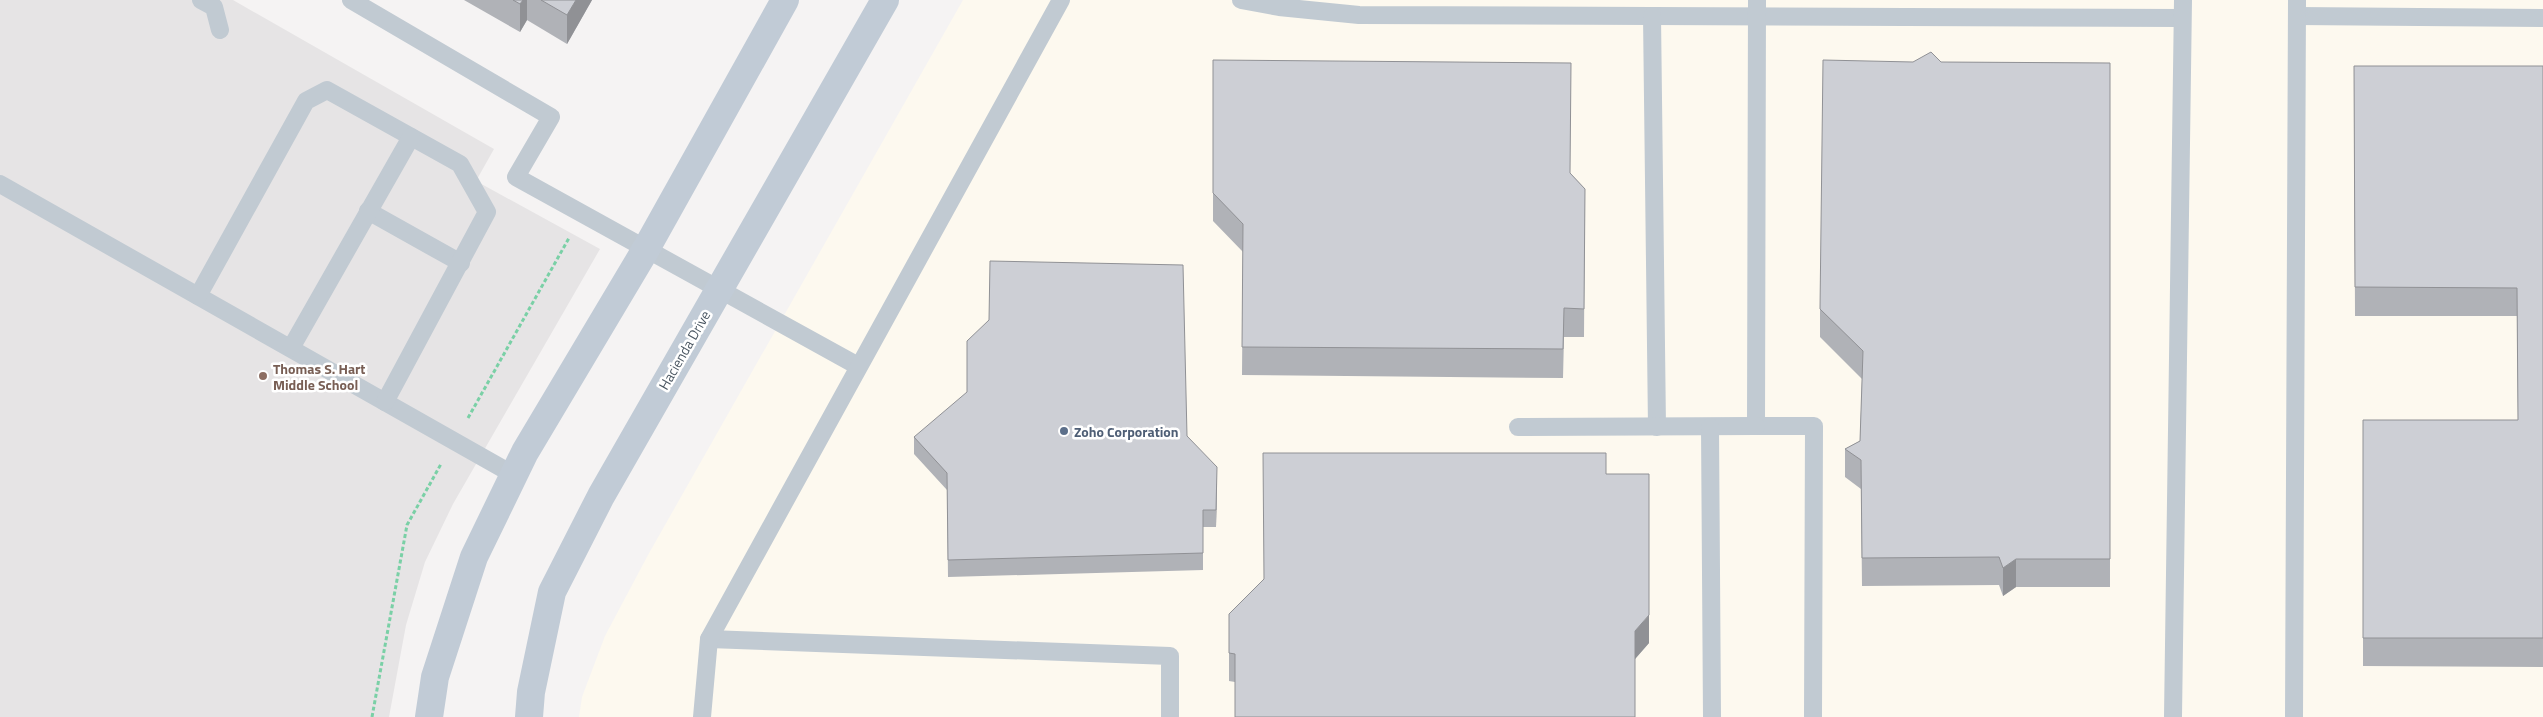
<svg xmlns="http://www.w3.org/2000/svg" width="2543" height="717" font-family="'Titillium Web',sans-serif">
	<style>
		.commercial { fill: #fdf9ef }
		.education { fill: #e6e4e5 }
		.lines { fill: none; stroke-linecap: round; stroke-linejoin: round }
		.path { stroke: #7ad0a6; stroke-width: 3; stroke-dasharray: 4 2.5; stroke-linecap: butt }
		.service { stroke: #c1cad2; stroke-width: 18 }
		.secondary { stroke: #c1cbd6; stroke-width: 28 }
		.wall { fill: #b0b2b7 }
		.shaded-wall { fill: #909195 }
		.building { fill: #cdcfd5; stroke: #909195 }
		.education-dot { fill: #8d6e63; stroke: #fff; stroke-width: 2 }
		.service-dot { fill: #5c6f8a; stroke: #fff; stroke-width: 2 }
		.labels { text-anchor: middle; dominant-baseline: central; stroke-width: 5; stroke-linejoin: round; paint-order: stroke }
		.street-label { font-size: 14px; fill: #4a5661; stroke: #fff }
		.education-label { font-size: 14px; font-weight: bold; fill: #785e54; stroke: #fff; text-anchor: start }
		.service-label { font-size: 14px; font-weight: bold; fill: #4e5e75; stroke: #fff; text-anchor: start }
	</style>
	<rect width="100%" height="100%" fill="#f5f3f3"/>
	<!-- commercial -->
	<polygon class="commercial" points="963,0 2543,0 2543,717 579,717 582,697 605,636 648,555"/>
	<!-- education -->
	<polygon class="education" points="0,0 233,0 494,149 476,181 600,249 453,504 425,562 406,625 389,717 0,717"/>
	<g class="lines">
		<!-- path -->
		<g class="path">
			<polyline points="468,418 569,238"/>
			<polyline points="372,717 407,525 441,464"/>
		</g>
		<!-- service -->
		<g class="service">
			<polyline points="201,0 214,7 220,30"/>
			<polyline points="351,0 551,117 516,177 858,366"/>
			<polyline points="1241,0 1279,7 1359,15 2182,18"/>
			<polyline points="1757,0 1756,426 1814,426 1813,717"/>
			<polyline points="1652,16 1657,427"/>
			<polyline points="2297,16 2543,18"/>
			<polyline points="0,184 514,475"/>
			<polyline points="368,211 461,263"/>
			<polyline points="198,296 306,101 327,90 460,164 487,212 385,402"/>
			<polyline points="291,348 411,137"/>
			<polyline points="1518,427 1756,426"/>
			<polyline points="1710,427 1712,717"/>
			<polyline points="709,639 1170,656 1170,717"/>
			<polyline points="702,717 709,639 1061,0"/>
			<polyline points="2173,717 2183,0"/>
			<polyline points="2294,717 2297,0"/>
		</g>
		<!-- secondary -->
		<g class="secondary">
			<polyline points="429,717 435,677 474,557 525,452 646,249 785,0"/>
			<polyline points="529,717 531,692 552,592 601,496 885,0"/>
		</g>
	</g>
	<!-- wall -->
	<g class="wall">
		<polygon points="464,0 592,0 567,44 527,20 520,32"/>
		<polygon points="1213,60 1570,173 1585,189 1584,337 1564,337 1563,378 1242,375 1243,252 1213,221"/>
		<polygon points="1941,62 2110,63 2110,587 2016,587 2003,596 1999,585 1862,586 1861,489 1845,477 1845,449 1860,441 1862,379 1820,337 1820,309"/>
		<polygon points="2354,66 2543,66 2543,667 2363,666 2363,420 2518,420 2517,316 2355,316"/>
		<polygon points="914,437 1217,484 1216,527 1203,527 1203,570 948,577 947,490 914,454"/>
		<polygon points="1606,474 1649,643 1635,659 1235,682 1229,681 1229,614"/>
	</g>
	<!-- shaded-wall -->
	<g class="shaded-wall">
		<polygon points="523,0 527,0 527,20 520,32 520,4"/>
		<polygon points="576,0 592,0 567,44 567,15"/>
		<polygon points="1217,467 1217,484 1216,527 1216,510"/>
		<polygon points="2016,559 2016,587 2003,596 2003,568"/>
		<polygon points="1649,615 1649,643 1635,659 1635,631"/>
	</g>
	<!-- building -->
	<g class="building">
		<polygon points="513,0 523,0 520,4"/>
		<polygon points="541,0 576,0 567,15"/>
		<polygon points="1931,52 1941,62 2110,63 2110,559 2016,559 2003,568 1999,557 1862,558 1861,460 1845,449 1860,441 1863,351 1820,309 1823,60 1913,62"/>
		<polygon points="1213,60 1571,63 1570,173 1585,189 1584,309 1564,308 1563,349 1242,347 1243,224 1213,193"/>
		<polygon points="2354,66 2543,66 2543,638 2363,638 2363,420 2518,420 2517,288 2355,287"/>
		<polygon points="990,261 1183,265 1187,436 1217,467 1216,510 1203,510 1203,553 948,560 947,473 914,437 967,392 967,341 989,320"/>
		<polygon points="1263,453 1606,453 1606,474 1649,474 1649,615 1635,631 1635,717 1235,717 1235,654 1229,653 1229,614 1264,579"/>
	</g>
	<!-- markers -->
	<circle class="education-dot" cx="263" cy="376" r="5"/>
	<circle class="service-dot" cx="1064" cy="431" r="5"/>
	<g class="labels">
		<!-- street labels -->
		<g class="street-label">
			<text transform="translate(684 350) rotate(-60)">Hacienda Drive</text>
		</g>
		<!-- education labels -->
		<g class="education-label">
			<text x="273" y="368">Thomas S. Hart<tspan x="273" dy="16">Middle School</tspan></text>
		</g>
		<!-- service labels -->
		<g class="service-label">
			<text x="1074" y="431">Zoho Corporation</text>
		</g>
	</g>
</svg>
